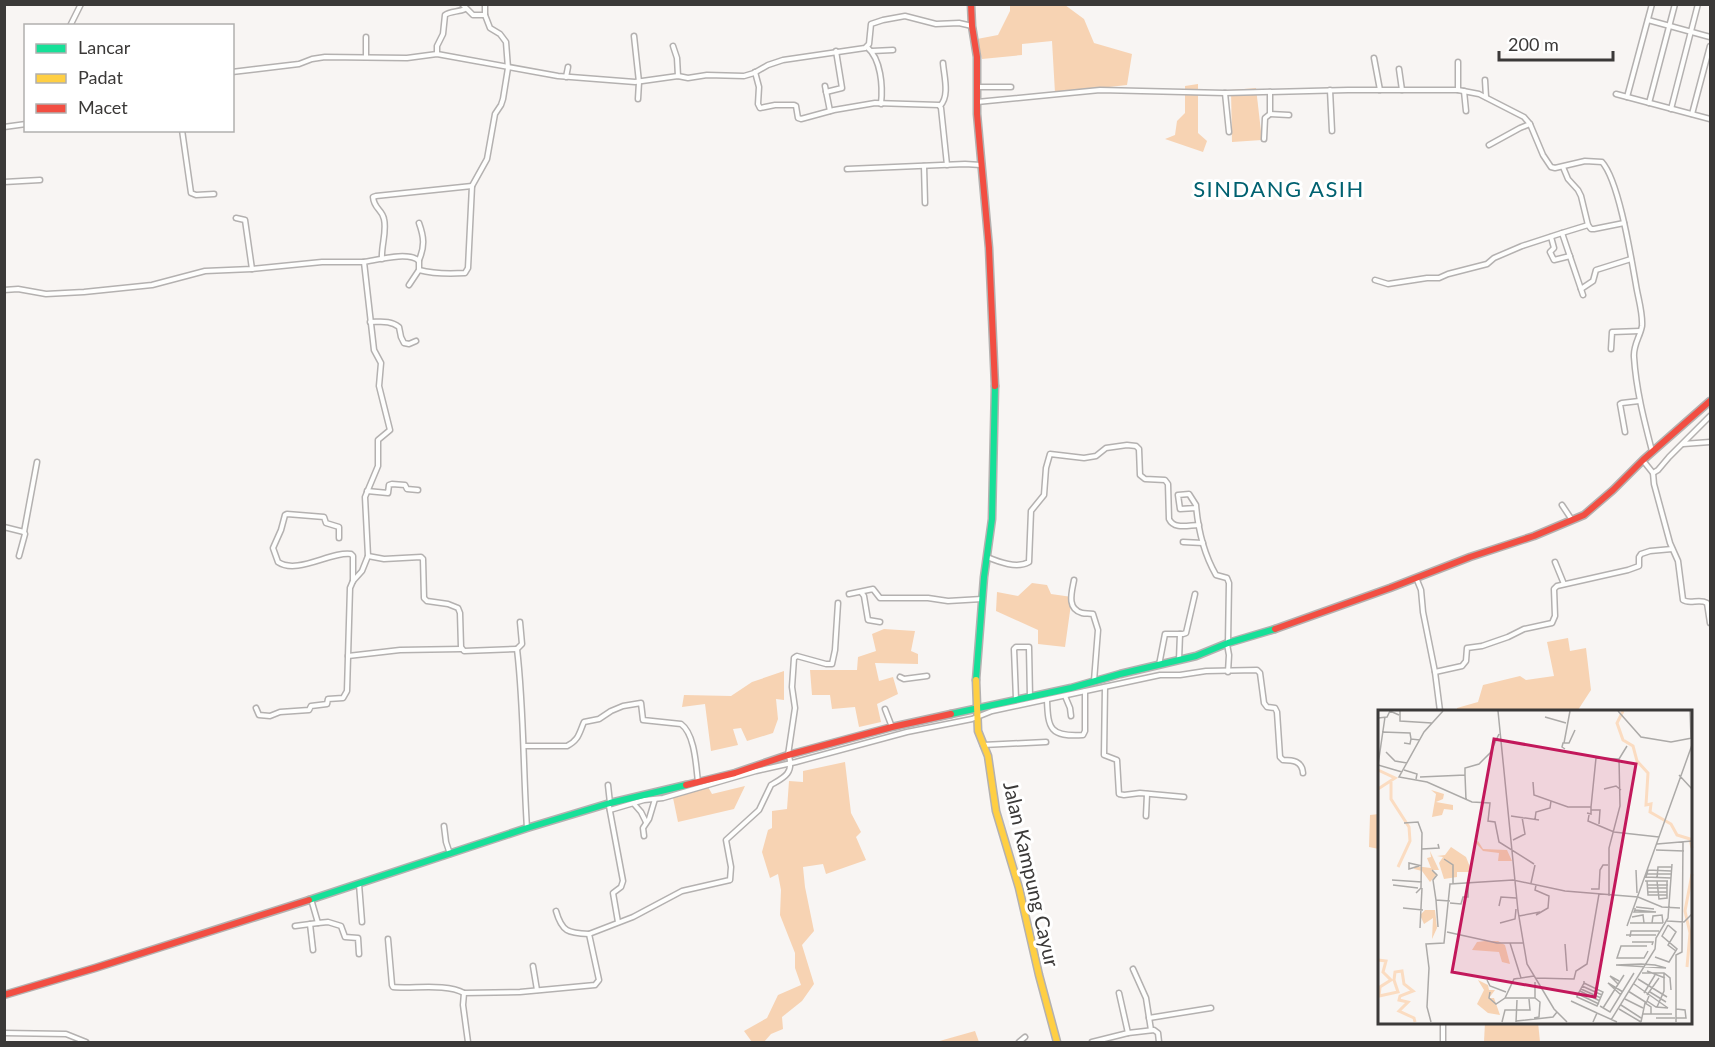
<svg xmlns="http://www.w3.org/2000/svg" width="1715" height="1047" font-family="Lato,sans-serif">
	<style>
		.green { fill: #f7d3b3 }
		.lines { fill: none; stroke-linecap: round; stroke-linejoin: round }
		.street-casing { stroke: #b4b1b0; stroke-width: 7 }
		.fast-casing { stroke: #b4b1b0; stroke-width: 9 }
		.slow-casing { stroke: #b4b1b0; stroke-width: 9 }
		.jam-casing { stroke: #b4b1b0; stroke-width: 9 }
		.street { stroke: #fefefd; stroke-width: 4 }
		.fast { stroke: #16e098; stroke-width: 6 }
		.slow { stroke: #ffcf43; stroke-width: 6 }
		.jam { stroke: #f24e42; stroke-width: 6 }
		.labels { text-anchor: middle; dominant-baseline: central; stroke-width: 6; stroke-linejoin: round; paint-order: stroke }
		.street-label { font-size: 20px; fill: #3b3938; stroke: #fff }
		.quarter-label { font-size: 22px; letter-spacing: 1.5px; fill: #006170; stroke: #fff }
		.inset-river { fill: none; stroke: #fbdcc1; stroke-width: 3 }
		.inset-road { fill: none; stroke: #acaaa8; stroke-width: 1.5 }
		.view { fill: #c2185b; fill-opacity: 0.15; stroke: #c2185b; stroke-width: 3 }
		.inset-edge { fill: none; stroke: #3b3938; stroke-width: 3 }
	</style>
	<rect width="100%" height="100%" fill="#f8f5f3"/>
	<!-- green -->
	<g class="green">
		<polygon points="1013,4 1065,5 1084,19 1094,43 1132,54 1127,85 1055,93 1052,41 1022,44 1022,55 982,59 977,39 998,35 1010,11 1010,6"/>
		<polygon points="1198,84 1198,133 1207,141 1203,152 1165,139 1175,135 1177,121 1185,113 1185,86"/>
		<polygon points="1256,88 1262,140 1232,142 1231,90"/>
		<polygon points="1032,583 1047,585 1051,594 1072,597 1065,647 1038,644 1038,630 996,611 997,592 1018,596"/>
		<polygon points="884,629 915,631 911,651 918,654 918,664 875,663 879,681 893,677 898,694 877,704 881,722 859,727 855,707 832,709 830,695 812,695 810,670 857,670 858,657 876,651 872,634"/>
		<polygon points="1568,638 1570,651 1586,648 1591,690 1578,710 1457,711 1457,708 1478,702 1483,685 1520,676 1526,680 1554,676 1547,642"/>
		<polygon points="784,671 784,700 776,699 778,719 773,733 747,741 741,728 733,729 738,745 711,751 705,704 682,707 684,695 731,696 752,682"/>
		<polygon points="845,762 851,813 861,832 856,837 866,860 826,874 823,864 803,867 805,887 814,931 802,945 814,984 802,1001 782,1017 783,1029 771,1034 764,1042 752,1042 744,1031 767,1018 778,995 801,985 795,968 795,953 780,915 781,890 778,874 770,878 762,852 768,830 772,828 772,811 787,809 789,781 803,782 803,771"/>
		<polygon points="707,785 712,794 745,786 734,809 678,822 672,793"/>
		<polygon points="1379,814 1379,892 1379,849 1369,847 1370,815"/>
		<polygon points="1485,1022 1538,1022 1540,1042 1484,1042"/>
		<polygon points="975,1031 979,1042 936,1042"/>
	</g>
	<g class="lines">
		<defs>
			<g id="street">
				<polyline points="462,4 473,15 485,15"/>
				<polyline points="1648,20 1710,37"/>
				<polyline points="70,26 81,4"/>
				<polyline points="634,36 639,82 638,99"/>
				<polyline points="673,46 677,58 678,76"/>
				<path d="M867 47C881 59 883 86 881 104"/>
				<polyline points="872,51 893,50"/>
				<path d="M437 53V46L443 34 445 15C450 11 459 12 465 9"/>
				<polyline points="366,57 366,37"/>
				<polyline points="1374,58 1380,90"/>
				<polyline points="1458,62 1458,90"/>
				<polyline points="1399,69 1402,90"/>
				<polyline points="232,72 299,64 312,59 325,57 407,58 437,54 558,76 635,82 678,76 688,78 707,75 744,76 754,73 768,65 783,60 865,48 869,44 871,24 883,20 905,16 936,24 959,23 972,26"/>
				<polyline points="755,72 759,87 758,104 760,108 775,105 794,105 796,106 798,118 801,119 834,110 875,103 939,105 941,108 947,165"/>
				<polyline points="566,77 568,67"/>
				<polyline points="1485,80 1486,97"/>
				<polyline points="825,86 830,111"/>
				<polyline points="977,87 1011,87"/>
				<polyline points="1330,90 1332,131"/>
				<polyline points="1464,91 1466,111"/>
				<polyline points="826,92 842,88 836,51"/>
				<polyline points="1225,93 1229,132"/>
				<polyline points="1616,94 1710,119"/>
				<polyline points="1627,97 1652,4"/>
				<path d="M977 102 1100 90 1225 93 1348 90H1458L1479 94 1524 117 1530 124 1543 155 1551 167 1555 168 1585 161 1602 162C1619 181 1631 257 1636 285 1638 298 1643 313 1642 326 1640 337 1633 345 1634 357 1636 389 1644 420 1652 451"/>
				<polyline points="1649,103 1675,4"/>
				<path d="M940 106C950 96 944 76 943 63"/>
				<polyline points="1671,109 1698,4"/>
				<polyline points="1270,114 1289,115"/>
				<polyline points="1692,114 1710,46"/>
				<polyline points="4,127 26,124"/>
				<polyline points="182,130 191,193 196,195 214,194"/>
				<polyline points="1264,139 1265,118 1270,114 1270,92"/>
				<polyline points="1489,145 1520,128 1530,124"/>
				<polyline points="924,166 925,203"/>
				<polyline points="1563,167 1568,179 1578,190 1581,196 1588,225"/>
				<polyline points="847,169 965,164 981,165"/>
				<polyline points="4,182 40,180"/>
				<polyline points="236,218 245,220 252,269"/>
				<path d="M419 223C424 237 425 246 419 260"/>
				<polyline points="1551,237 1554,248 1550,252 1554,260 1570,256"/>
				<path d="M382 259C381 246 387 232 384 219 382 209 374 209 373 197L376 196 472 186"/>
				<path d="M419 270C434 274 449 274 465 273L468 268 472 186 487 159 495 114 501 105 503 99 508 68 506 42 500 34 490 28 485 15V4"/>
				<polyline points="1375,280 1388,284 1427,278 1439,278 1448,274 1487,264 1494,258 1522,246 1562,233"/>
				<polyline points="1581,289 1593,281 1596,270 1631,259"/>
				<polyline points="4,290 18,289 46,294 84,292 152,285 205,271 252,269 322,262 364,262"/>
				<polyline points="1583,295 1562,233 1588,225 1591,229 1594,229 1624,223"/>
				<path d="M370 322C381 322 390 320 399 327L401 337 404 343 409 344 416 341"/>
				<polyline points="1611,349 1612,332 1640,331"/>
				<polyline points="1625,432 1620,404 1622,403 1639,401"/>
				<polyline points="1683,444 1710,442"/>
				<path d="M1645 463 1653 473 1654 484 1670 543 1678 561 1683 600C1690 605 1699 598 1707 603L1710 623"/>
				<polyline points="1653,473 1658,470 1669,457 1710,416"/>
				<polyline points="367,491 388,493 389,485 392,484 405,485 407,489 418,490"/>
				<polyline points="1562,505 1572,520"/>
				<path d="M1196 508 1180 509 1178 495 1189 494 1196 505C1198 529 1204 554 1216 575L1227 578 1229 583 1228 643"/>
				<polyline points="4,527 24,532 25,534 19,556"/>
				<polyline points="24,532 37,462"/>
				<path d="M339 538V527L326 523 324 517 287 514 285 515 281 530 273 548 278 562C297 575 331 551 351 554L353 556V581"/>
				<polyline points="1183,542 1203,543"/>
				<polyline points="368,556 384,559 421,557 423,559 424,598 427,601 448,604 458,608 460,613 461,647 464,651 517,649"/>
				<path d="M987 557C999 562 1017 569 1029 562L1031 511 1044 495 1046 468 1050 454 1084 458 1096 456 1106 448 1127 445 1136 446 1139 449 1140 475 1145 479 1165 480 1168 484 1169 519C1174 530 1189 525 1199 525"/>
				<polyline points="1555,562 1564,584"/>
				<path d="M1074 580C1072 591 1066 609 1082 613 1086 614 1089 613 1093 614L1098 630 1094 681"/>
				<polyline points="1417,580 1421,590 1423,612 1435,672 1440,711"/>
				<polyline points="861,592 864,596 868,620 880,622"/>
				<polyline points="849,594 873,589 880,598 928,598 948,601 982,599"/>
				<path d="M520 622 522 644 517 649C524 708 523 768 527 828"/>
				<polyline points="1227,644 1229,655 1228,672"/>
				<polyline points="348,656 400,650 461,649"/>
				<polyline points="1179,660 1180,634"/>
				<polyline points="1159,665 1165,634 1183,634 1186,633 1195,594"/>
				<polyline points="1435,672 1462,666 1466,661 1467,648 1482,646 1508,637 1524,629 1552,623 1555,616 1554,589 1557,586 1628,570 1639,566 1639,557 1641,554 1650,551 1672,549"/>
				<polyline points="900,677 904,679 927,676"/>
				<polyline points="1105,687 1104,755 1117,760 1119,794 1124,795 1140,793 1184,797"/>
				<polyline points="1065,696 1070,708 1071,716"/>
				<polyline points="1016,699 1014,649 1016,647 1029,647 1029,648 1030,697"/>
				<path d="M1047 700C1048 729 1050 737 1083 735L1085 731V691"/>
				<path d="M256 708 259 715 270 716 280 712 309 710 311 706 327 704 328 699 343 698 347 691 350 588 353 581 362 571 368 556 365 497 378 466V440L390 430 379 386 381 363 374 350 364 262C377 260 409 251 419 261V270L409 285"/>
				<polyline points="885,709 892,727"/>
				<polyline points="983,745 1046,742"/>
				<path d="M524 746H567C579 740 579 733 584 722L599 719 611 711 623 706 641 703 643 720 681 724C695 734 696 766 698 782"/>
				<polyline points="788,755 795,708 792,687 794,658 797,656 826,664 832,664 835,650 838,603"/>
				<polyline points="608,785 610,803"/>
				<polyline points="634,804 641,812 646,822"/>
				<polyline points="609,806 623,881 621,887 613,893 618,922"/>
				<path d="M610 810 644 800 663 798 756 771 796 762 907 732 972 719 992 711 1160 675H1180L1206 671 1257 670 1260 673 1264 703 1267 707 1275 708 1277 712 1280 757 1283 760C1293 760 1302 761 1303 773"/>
				<polyline points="1146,816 1147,794"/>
				<polyline points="444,826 446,842 450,854"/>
				<polyline points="644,836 643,828 649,819 655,799"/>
				<polyline points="359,884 362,922"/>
				<polyline points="311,899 318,923 328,922 341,926 345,937 358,938 359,954"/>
				<path d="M556 911C562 932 568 933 589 934"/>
				<polyline points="310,924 313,950"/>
				<polyline points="295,926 318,923"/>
				<path d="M388 939 392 985 393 987C413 989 446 983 464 993"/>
				<polyline points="533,966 537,990"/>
				<polyline points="1133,969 1146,998 1151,1030"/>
				<polyline points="1119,993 1128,1033"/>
				<polyline points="1149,1018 1211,1008"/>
				<polyline points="4,1033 66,1034 86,1042"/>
				<path d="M468 1042 463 1005 464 993 520 992 595 985 599 980 589 934 633 917 682 891 730 880 731 867 726 840 759 810 771 785C783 778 794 774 789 756"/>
				<polyline points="1019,1042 1025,1037"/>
				<polyline points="1092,1042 1128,1033 1154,1030 1158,1033 1159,1042"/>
				<polyline points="1443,1042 1443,1022"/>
			</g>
			<g id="fast">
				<polyline points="976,680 984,577 992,519 995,386"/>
				<polyline points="951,714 1071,688 1120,674 1196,656 1228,643 1275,629"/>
				<polyline points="309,900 527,828 610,803 686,785"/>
			</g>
			<polyline id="slow" points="976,680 978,731 988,756 996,811 1019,888 1039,975 1057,1042"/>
			<g id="jam">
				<polyline points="971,4 972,26 977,57 977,114 989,248 995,386"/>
				<polyline points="1275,629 1390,588 1470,557 1534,536 1584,515 1613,490 1643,460 1710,401"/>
				<polyline points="686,785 735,773 788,755 892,727 951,714"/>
				<polyline points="4,995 95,968 309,900"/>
			</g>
		</defs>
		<!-- street casing -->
		<use href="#street" class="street-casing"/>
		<!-- fast casing -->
		<use href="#fast" class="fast-casing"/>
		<!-- slow casing -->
		<use href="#slow" class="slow-casing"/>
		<!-- jam casing -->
		<use href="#jam" class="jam-casing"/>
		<!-- street -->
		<use href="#street" class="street"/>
		<!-- fast -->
		<use href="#fast" class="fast"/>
		<!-- slow -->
		<use href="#slow" class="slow"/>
		<!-- jam -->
		<use href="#jam" class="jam"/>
	</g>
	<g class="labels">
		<!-- street labels -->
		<g class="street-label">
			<text transform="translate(1032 874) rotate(77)">Jalan Kampung Cayur</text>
		</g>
		<!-- quarter labels -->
		<g class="quarter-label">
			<text x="1279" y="188">SINDANG ASIH</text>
		</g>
	</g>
	<!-- overview -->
	<g transform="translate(1378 710)">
		<rect width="314" height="314" fill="#f8f5f3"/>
		<path d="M53 80 66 84 65 89 58 92 75 95V100L66 99 64 105 54 107 58 84ZM100 131 105 139 129 140 134 151H120L121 143 105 141 97 132ZM73 137 88 147 94 162H79V167L66 169 61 153 65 147 59 146 67 145ZM52 141 61 160H53L59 164 52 172 44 161 36 159 37 156 53 158 49 148 53 147ZM47 200H57L59 218 54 229 55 208 46 214 42 205ZM107 231H120L127 235 132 254 124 252 121 242 94 240 99 232ZM100 270 110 275 111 280H117L111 288H116L122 305 110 303 99 294 106 280Z" fill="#f7d3b3"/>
		<path class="inset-river" d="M245 1 239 13 245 30 255 36 259 51 270 63 268 95 273 94 272 102 293 114 299 125 312 129 314 138M0 60 17 68 0 79M13 72V89L31 117 32 131 20 157M0 250 8 251 5 262 13 270 2 277 1 286 20 282 16 270 17 262 24 261 26 274 35 281 22 286 21 290 30 292 21 301 36 308 37 312M309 257 312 223 307 201 314 164"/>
		<path class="inset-road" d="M22 1V11L54 13M65 1 46 22 21 67 49 72 94 92 112 93 110 111 117 112 121 132 156 154M120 1 140 201 149 254 176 299 189 312M240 1 263 27 293 32 314 28M312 1 313 28M7 7 0 55 24 62M167 7 188 13M0 8 9 7 12 1 21 5M4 22 32 23 33 29M26 33 32 34 33 29 42 30M186 33 192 1M187 39 184 37 185 33H191L197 20M8 42 17 51 29 53M26 60 39 64 38 69M87 65 88 90M301 65 314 79M42 67 87 65V58L101 54 112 43 121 24M155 72 156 85 190 97H213V104L209 103M226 79 238 76 243 80M213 97 218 48 241 49M213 100H222L221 114M211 105 210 111 236 122 281 127M133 106 161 110M157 109 158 102 172 98 173 91M26 113 40 112 44 123 43 178 38 183M135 130 147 124 144 107M279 134 314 131M44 139 61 138 60 134M278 140 306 141M66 149 75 155V174M41 156 31 159V153L44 156M54 160 59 165 55 170 58 190 72 191M258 160 259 183M269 164H293M279 168 280 157H293M293 168 268 167 270 160 293 161M14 170 44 172M267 171H290M269 171 270 185H289M279 171 281 189 289 188V171M153 173 157 155M15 175 40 178M269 175H290M270 178H289M213 179H221L222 160 225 155H230M270 182H289M231 186V138L242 96 241 49 249 36M58 190 60 217M72 193 83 194 85 187H90V173M121 196 123 187 138 188M258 197 276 199M25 198 45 200M257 200 278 202H256L257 200V198M158 205 170 198 171 186 157 180 158 175M141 206 162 202M254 207 265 205 266 213M289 211 306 212 314 204M122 213 137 209 138 199M252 213H285M274 213 275 206 284 205 285 213M290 215 298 222 290 235 298 241M249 216 314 35M42 218 44 178M69 222 119 233H145M248 225H278M252 227 253 221H281M254 232H275L274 235M132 233 143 268M187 234 189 261M269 236H243L239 248H266L270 241M277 247 291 252 299 239 284 226 290 215M263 254 277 255 288 258 238 255ZM269 261 287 268M264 263H286L292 268 293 280M157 268 196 269 198 261 209 254 221 184M260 269 289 287M109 270 112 276 128 282M206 273 225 282 219 296 199 287V286L206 273V271M240 274 232 266 241 271M256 274 290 298M204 276 224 285M203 279 223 288M202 281 222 291M250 281 269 293M112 282 111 288 118 294 127 288 136 269 156 266M272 282 288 292M266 283 277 265M200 284 221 294M243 285 230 273 245 282M269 285 281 268M271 286 269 291 278 297 290 298M127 288H157V272M247 289 265 298M193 291 219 303M243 295 263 308M222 296 232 302 256 263M279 297 286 281V263M225 298 246 265M241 299 263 312M265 304H294M156 308 161 307 162 292 157 288M278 308H297M298 308H308L307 300 298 299M233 310 277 239 278 228 290 208 294 154M138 311 175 307 179 302M53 312 49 297 51 258 48 234 66 233 72 174 135 170 187 181 260 187 284 197 302 198M124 312 127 300H152L151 289M138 312 139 290M215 312 219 303 239 312M263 312 267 293 273 297V304M298 312V245L304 242 305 132"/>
		<path class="view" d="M116 29 258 54 217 287 74 262Z"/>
		<rect width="314" height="314" class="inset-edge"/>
	</g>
	<!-- border -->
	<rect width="1715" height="1047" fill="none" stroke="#3b3938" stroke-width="12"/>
	<!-- legend -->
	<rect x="24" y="24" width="210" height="108" fill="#ffffff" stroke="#b1b0af" stroke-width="1.5"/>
	<rect x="36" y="44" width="30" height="9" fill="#16e098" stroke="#b1b0af" stroke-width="1.5"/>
	<text x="78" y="54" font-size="18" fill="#3b3938">Lancar</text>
	<rect x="36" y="74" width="30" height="9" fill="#ffcf43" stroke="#b1b0af" stroke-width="1.5"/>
	<text x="78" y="84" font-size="18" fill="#3b3938">Padat</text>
	<rect x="36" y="104" width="30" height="9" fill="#f24e42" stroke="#b1b0af" stroke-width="1.5"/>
	<text x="78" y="114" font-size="18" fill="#3b3938">Macet</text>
	<!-- scale -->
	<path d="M1499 51v9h114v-9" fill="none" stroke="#3b3938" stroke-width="3"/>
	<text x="1508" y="51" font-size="18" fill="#3b3938" stroke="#ffffff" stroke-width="4.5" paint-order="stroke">200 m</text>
</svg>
